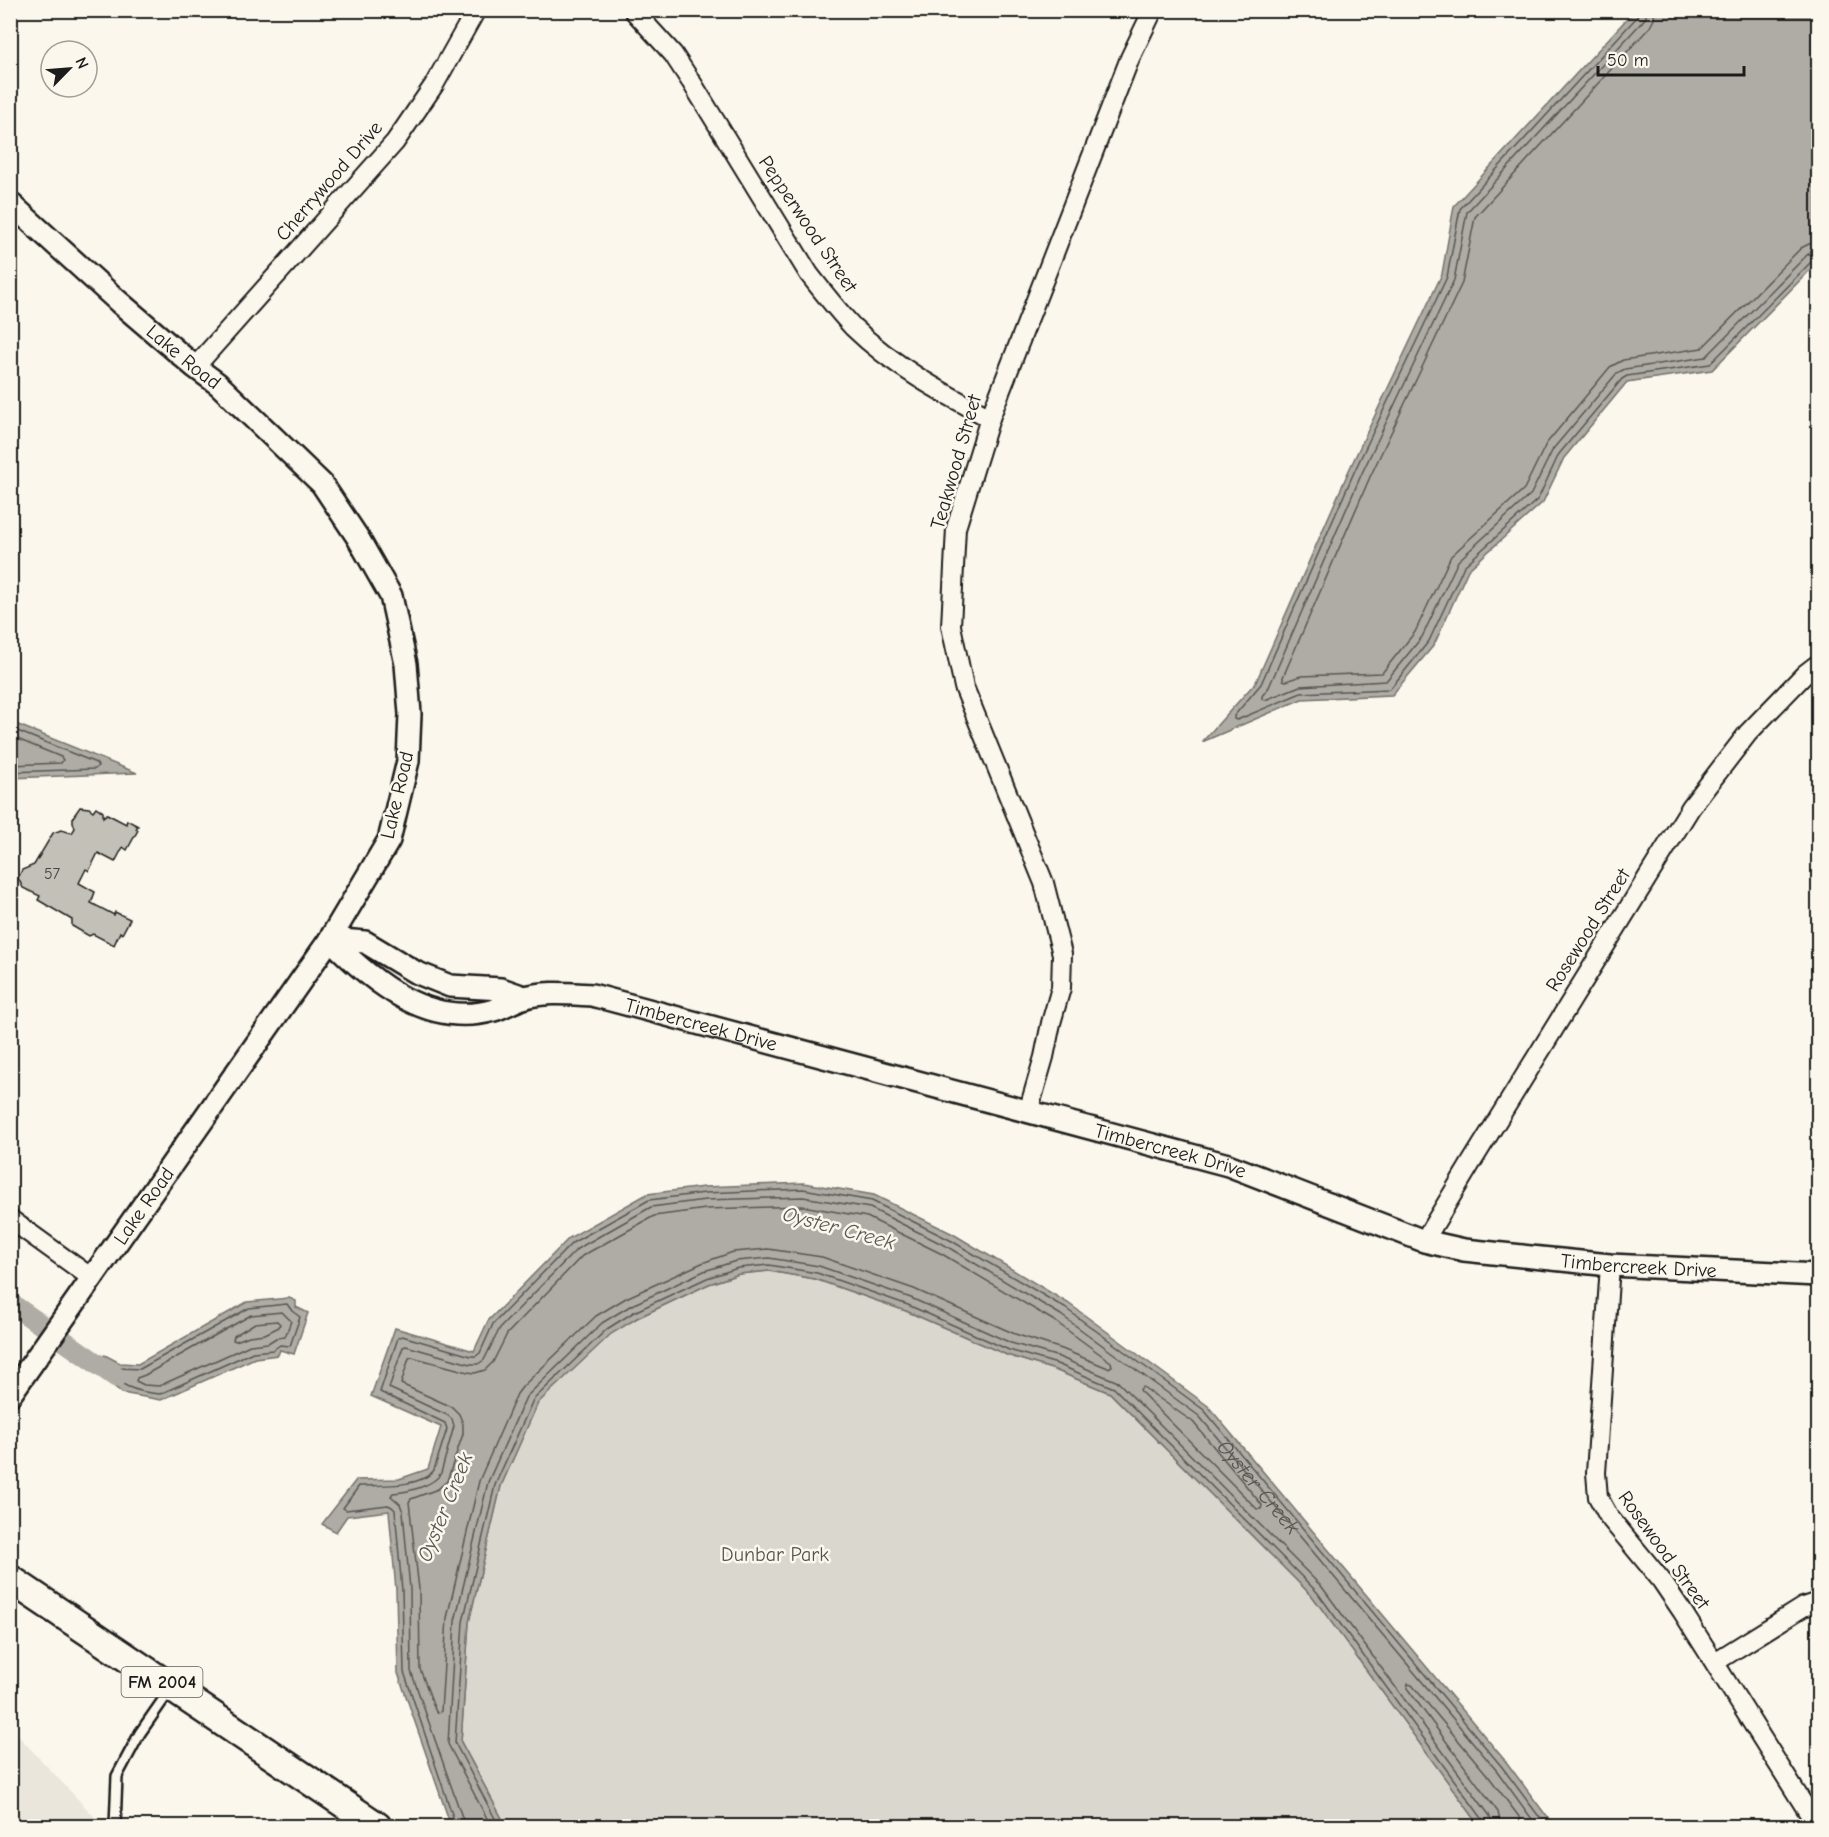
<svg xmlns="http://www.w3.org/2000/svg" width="1829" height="1837" font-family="'Comic Neue',sans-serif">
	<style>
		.built { fill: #eae6dc }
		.green { fill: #dad7ce; stroke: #7b7a75; stroke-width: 1.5 }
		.water { fill: #afaca5; stroke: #74726e; stroke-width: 1.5 }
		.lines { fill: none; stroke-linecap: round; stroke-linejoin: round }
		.shore { stroke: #575653; stroke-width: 1.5 }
		.canal { stroke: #afaca5; stroke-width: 21 }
		.building { fill: #c3c0b8; stroke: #1c1c1c; stroke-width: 1.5 }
		.service-casing { stroke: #1c1c1c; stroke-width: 14 }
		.minor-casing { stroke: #1c1c1c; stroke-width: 22 }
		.tertiary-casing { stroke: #1c1c1c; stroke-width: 26 }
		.primary-casing { stroke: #1c1c1c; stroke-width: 32 }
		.service { stroke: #fbf7ec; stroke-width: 9 }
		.minor { stroke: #fbf7ec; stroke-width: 18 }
		.tertiary { stroke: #fbf7ec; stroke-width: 21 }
		.primary { stroke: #fbf7ec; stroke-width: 27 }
		.labels { text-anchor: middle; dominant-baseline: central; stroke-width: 5; stroke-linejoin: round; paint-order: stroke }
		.number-label { font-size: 16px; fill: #464543 }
		.shield { fill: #fbf7ec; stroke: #5f5e5a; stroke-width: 1.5 }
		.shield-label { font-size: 18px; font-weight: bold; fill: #1c1c1c }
		.street-label { font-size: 20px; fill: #1c1c1c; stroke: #fbf7ec }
		.park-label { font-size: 20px; fill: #555451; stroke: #fbf7ec }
		.water-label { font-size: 21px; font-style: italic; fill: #575653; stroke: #fbf7ec }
	</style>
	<rect width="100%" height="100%" fill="#fbf7ec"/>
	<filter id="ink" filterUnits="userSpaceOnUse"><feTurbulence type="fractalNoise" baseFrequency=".0167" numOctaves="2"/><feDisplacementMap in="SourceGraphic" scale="12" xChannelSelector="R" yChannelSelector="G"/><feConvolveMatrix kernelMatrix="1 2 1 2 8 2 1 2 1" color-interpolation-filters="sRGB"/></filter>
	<g filter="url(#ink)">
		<!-- built -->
		<polygon class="built" points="11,1728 103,1826 11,1826"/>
		<!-- green -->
		<polygon class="green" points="769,1271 815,1279 906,1311 1007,1355 1055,1370 1110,1393 1313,1597 1480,1826 506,1826 461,1742 469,1622 501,1486 538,1402 611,1333 637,1318 709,1284 739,1274"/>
		<!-- water -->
		<g class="water">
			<polygon points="1635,10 1818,11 1818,262 1712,370 1627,382 1564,458 1543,502 1468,570 1434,645 1392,695 1302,699 1202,742 1256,682 1350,468 1442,274 1454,206"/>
			<polygon points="10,722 11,722 137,773 11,778"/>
			<polygon points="804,1183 874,1195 953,1234 1068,1303 1208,1406 1507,1763 1554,1826 1480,1826 1313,1597 1110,1393 1055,1370 1007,1355 906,1311 815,1279 769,1271 739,1274 709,1284 637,1318 611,1334 538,1403 501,1486 469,1622 461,1742 506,1826 451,1826 398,1673 396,1590 389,1511 347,1516 336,1532 322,1524 356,1480 399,1479 428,1469 441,1427 371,1396 395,1328 474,1351 488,1321 569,1238 647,1194 704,1187"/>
			<polygon points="289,1298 296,1301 296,1307 308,1313 294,1354 280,1350 278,1355 255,1358 161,1400 122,1393 96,1371 92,1360 105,1355 120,1363 138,1364 247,1302"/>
		</g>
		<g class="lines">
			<!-- shore -->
			<g class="shore">
				<polyline points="1639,10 1637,17 1460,209 1447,277 1355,470 1261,684 1234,716 1234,719 1237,720 1301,693 1390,689 1429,641 1464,566 1538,499 1559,454 1622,379 1627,376 1710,364 1812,261 1818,259"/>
				<polyline points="1646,10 1646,17 1642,22 1467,212 1454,280 1362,473 1269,687 1262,696 1262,699 1265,700 1300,686 1386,681 1422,637 1458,561 1531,494 1553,449 1617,373 1625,369 1706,357 1807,255 1812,252 1818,251"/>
				<polyline points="1655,10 1654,19 1650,27 1475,217 1462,283 1370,477 1283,677 1283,680 1286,681 1301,676 1382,673 1415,632 1451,556 1524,489 1546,444 1610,367 1623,360 1702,348 1801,248 1809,244 1818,242"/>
				<polyline points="10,728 96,763 98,766 95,769 10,772"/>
				<polyline points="10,736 61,757 63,760 61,763 10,765"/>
				<polygon points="802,1206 867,1217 942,1254 1056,1322 1111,1362 1112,1366 1108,1368 1062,1349 1015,1334 914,1289 822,1257 768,1249 733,1252 702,1263 626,1298 596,1316 523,1386 517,1394 479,1481 447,1618 441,1711 439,1713 436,1712 420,1669 419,1589 409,1502 411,1499 438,1489 447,1481 463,1434 463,1424 459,1414 452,1407 401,1384 409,1358 412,1357 468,1372 475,1373 485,1370 493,1362 507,1334 582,1256 654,1216 706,1209"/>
				<path d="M287 1304 292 1311 300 1317 290 1346 280 1345 273 1350 253 1352 160 1394C134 1392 119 1385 101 1367V1364L105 1362 119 1368 140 1369 249 1308Z"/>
				<polygon points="282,1312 291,1321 285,1337 276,1338 268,1343 250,1345 159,1386 144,1385 136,1381 137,1378 145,1375 251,1315"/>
				<polygon points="277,1321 280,1324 279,1327 265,1334 249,1336 236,1341 233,1340 234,1336 255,1323"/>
				<polygon points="1143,1387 1193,1422 1262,1505 1261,1509 1257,1509 1141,1392 1140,1389"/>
				<path d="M456 1826 404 1672 402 1590 395 1510 392 1507 388 1505 346 1510 343 1508 359 1486C379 1485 421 1488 434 1470L447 1429 445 1423 380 1392 398 1338 402 1336 471 1356H476L480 1353 493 1324 572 1243 649 1200 705 1193 803 1189 872 1201 950 1240 1065 1308 1204 1410 1502 1767 1546 1826"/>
				<path id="s1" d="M464 1826 463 1820 411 1671 410 1589 403 1512 400 1504 391 1496 393 1493C408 1492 434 1486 441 1473L454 1426 452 1419 447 1415 389 1388 403 1347 406 1346 470 1364H478L484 1360 500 1328 577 1249 651 1207 705 1200 803 1197 870 1208 946 1246 1061 1315 1199 1416 1497 1771 1537 1826"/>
				<polyline points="491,1826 448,1744 455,1621 488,1482 526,1397 602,1323 630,1306 704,1271 736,1261 769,1258 819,1266 911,1298 1011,1343 1059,1357 1118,1382 1322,1587 1490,1816 1492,1826"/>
				<polyline points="499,1826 455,1743 463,1622 495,1485 533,1400 607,1329 634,1312 707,1278 738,1268 769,1265 817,1273 908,1305 1009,1350 1057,1364 1114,1388 1317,1592 1484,1821 1485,1826"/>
				<polyline points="1501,1826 1498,1812 1407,1688 1408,1684 1412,1685 1489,1777 1526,1826"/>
			</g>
			<!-- canal -->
			<polyline class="canal" points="10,1303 116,1377"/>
		</g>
		<!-- building -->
		<polygon class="building" points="80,807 89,808 93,811 96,807 103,812 103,817 107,814 126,824 127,820 138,826 136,829 138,830 127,850 123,847 115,862 98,853 89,871 86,869 79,883 95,892 91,903 114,915 115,912 130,919 122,934 120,932 114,945 93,934 89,936 72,926 72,920 38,900 40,896 23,888 18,878 22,870 34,865 53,833 61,830 72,833 75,828 73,822 73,817"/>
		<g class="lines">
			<defs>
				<polyline id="service" points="115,1826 117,1776 140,1733 170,1690"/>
				<g id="minor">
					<path d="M633 10 673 54 692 83 809 274C823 292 837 310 853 327 893 366 941 392 990 418"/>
					<polyline points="195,367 395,142 434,85 476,10"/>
					<polyline points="1028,1112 1044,1057 1051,1023 1061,988 1062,954 1044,883 964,687 951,626 956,528 990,418 1130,58 1153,10"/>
					<polyline points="10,1219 93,1279"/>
					<polyline points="1424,1241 1471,1163 1691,807 1748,733 1805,674 1818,664"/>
					<polyline points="1610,1265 1596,1473 1598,1497 1609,1517 1661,1580 1682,1611 1817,1826"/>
					<polyline points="1715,1662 1803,1607 1818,1602"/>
				</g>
				<g id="tertiary">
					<path id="s2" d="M10 203 119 302 195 367 218 384 322 484 358 538 391 596 406 664 410 714 408 761 389 840 330 939 10 1395"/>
					<path id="s3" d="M330 939C372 982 429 1029 494 1010 504 1007 513 1001 523 998 543 991 571 994 592 995L1228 1165 1424 1241 1464 1250 1610 1265 1818 1275"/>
					<polyline points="330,939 365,942 415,972 450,986 501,989 524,997"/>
				</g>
				<polyline id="primary" points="10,1579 377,1826"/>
			</defs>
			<!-- service casing -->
			<use href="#service" class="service-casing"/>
			<!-- minor casing -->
			<use href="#minor" class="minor-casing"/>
			<!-- tertiary casing -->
			<use href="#tertiary" class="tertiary-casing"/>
			<!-- primary casing -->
			<use href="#primary" class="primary-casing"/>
			<!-- service -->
			<use href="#service" class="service"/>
			<!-- minor -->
			<use href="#minor" class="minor"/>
			<!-- tertiary -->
			<use href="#tertiary" class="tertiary"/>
			<!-- primary -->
			<use href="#primary" class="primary"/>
		</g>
	</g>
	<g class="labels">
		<!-- number labels -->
		<g class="number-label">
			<text x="52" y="874">57</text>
		</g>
		<!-- shield labels -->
		<rect class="shield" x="121.5" y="1667" width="81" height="30" rx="4.5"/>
		<g class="shield-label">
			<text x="162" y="1682">FM 2004</text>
		</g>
		<!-- street labels -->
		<g class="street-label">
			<text transform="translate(329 181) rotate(-49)">Cherrywood Drive</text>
			<text transform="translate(808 224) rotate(56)">Pepperwood Street</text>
			<text stroke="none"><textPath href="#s2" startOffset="232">Lake Road</textPath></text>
			<text transform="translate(956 462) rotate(-74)">Teakwood Street</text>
			<text transform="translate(397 795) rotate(-77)">Lake Road</text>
			<text transform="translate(1588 930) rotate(-58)">Rosewood Street</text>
			<text stroke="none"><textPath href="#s3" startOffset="402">Timbercreek Drive</textPath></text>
			<text stroke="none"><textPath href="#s3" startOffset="888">Timbercreek Drive</textPath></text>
			<text transform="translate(144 1206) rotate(-55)">Lake Road</text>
			<text stroke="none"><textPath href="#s3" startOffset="1374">Timbercreek Drive</textPath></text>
			<text transform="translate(1664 1550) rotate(54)">Rosewood Street</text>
		</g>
		<!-- park labels -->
		<g class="park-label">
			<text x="775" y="1554">Dunbar Park</text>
		</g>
		<!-- water labels -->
		<g class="water-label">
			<text transform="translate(839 1228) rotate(15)">Oyster Creek</text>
			<text stroke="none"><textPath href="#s1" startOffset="1590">Oyster Creek</textPath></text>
			<text transform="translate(445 1507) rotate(-68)">Oyster Creek</text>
		</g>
	</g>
	<!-- margin -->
	<rect width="1829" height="1837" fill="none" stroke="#fbf7ec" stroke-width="36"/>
	<rect x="18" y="18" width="1793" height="1801" fill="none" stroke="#1c1c1c" stroke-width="2" filter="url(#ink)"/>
	<!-- north arrow -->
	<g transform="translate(69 69) rotate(65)"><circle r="28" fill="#fbf7ec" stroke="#a29f99" stroke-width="1.5"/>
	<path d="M0-4.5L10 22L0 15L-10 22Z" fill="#1c1c1c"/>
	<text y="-9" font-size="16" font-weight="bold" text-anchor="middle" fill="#1c1c1c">N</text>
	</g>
	<!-- scale -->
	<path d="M1598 66v9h146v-9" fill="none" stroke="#1c1c1c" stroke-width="3"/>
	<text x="1607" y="66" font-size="18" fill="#1c1c1c" stroke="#fbf7ec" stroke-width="4.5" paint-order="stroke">50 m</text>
</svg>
